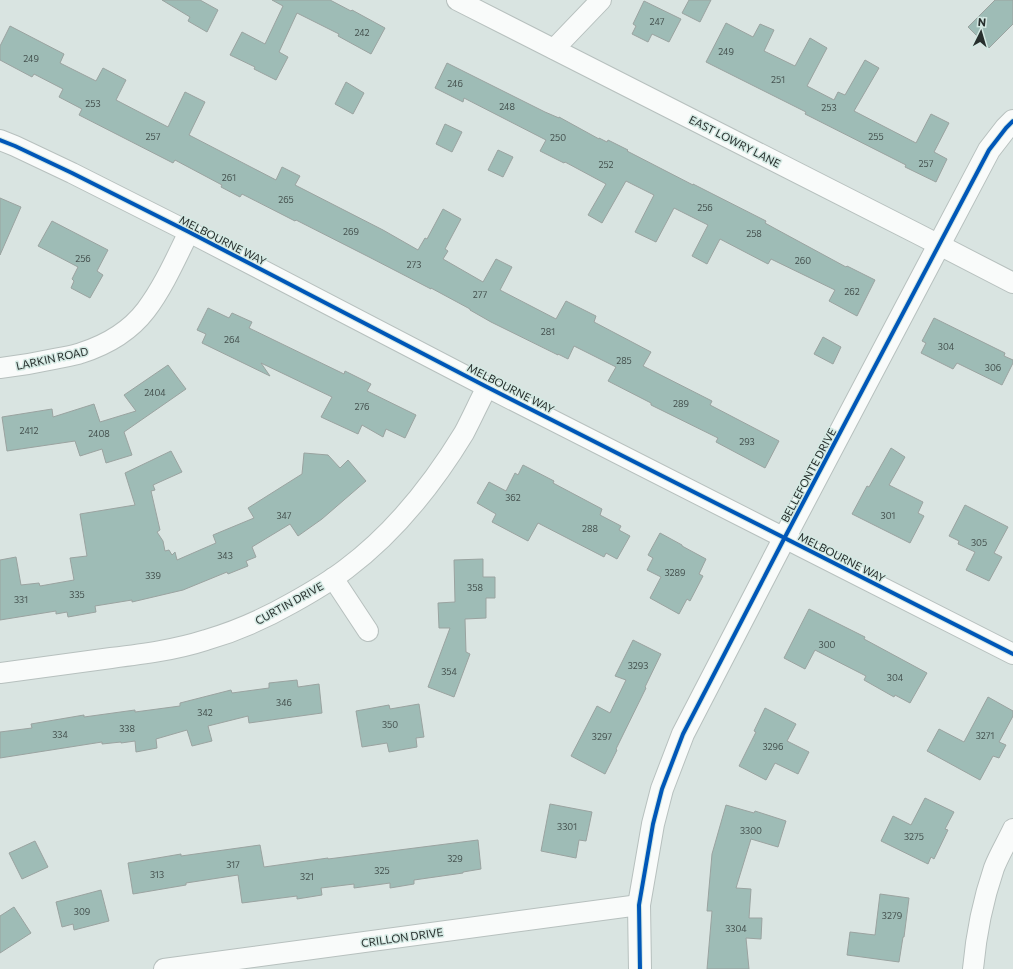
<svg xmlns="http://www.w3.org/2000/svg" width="1013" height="969" font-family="Commissioner,sans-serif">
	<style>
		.building { fill: #9ebcb6; stroke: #9aa3a0 }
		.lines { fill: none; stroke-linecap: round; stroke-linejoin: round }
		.street-casing { stroke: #b7c0be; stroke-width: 22 }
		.secondary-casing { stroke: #b7c0be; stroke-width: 24 }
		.street { stroke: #f9fbfa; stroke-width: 20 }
		.secondary { stroke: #f9fbfa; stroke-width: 22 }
		.cycleway-casing { stroke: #d4e9e3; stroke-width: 6 }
		.cycleway { stroke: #0057b8; stroke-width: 4 }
		.labels { text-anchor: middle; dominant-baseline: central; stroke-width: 3; stroke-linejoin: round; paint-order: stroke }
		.number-label { font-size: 9px; fill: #45524f }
		.street-label { font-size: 11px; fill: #272f2d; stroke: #d4e9e3 }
	</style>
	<rect width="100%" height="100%" fill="#d9e4e1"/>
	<!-- building -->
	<g class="building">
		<polygon points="162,0 200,0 218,10 207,32 188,21 190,17"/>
		<polygon points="272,0 330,0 351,11 352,10 385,28 371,54 338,36 339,34 297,13 279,52 288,57 276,80 254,69 255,67 230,55 242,32 265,44 283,6"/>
		<polygon points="689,0 711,0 700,22 682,13"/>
		<polygon points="995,0 1013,0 1013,24 989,48 968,27"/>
		<polygon points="644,1 681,19 669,42 652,34 648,42 632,34 636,26 633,24"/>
		<polygon points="726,23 753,37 760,24 774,30 764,51 795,66 810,38 827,48 807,86 834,100 838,92 845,95 865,60 879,68 854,111 916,143 931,114 949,123 934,152 947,159 936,182 905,167 906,165 805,114 806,112 706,62"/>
		<polygon points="10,26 64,54 60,63 96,81 103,68 126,80 116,100 168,127 185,92 205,102 189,135 276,180 282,167 300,176 295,185 383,230 418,250 425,238 427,239 443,209 461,219 445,249 448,251 443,259 483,282 496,259 512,267 500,290 529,305 556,319 566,301 596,316 594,322 651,352 643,366 712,401 710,405 779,441 765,468 716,442 718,438 651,405 651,403 608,381 616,367 574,346 568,359 558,354 558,355 491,322 470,310 470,309 431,288 431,289 369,257 296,220 295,221 242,194 240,197 221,187 222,185 175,160 173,163 79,115 82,109 59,97 63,89 34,74 32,77 0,60 0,46"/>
		<polygon points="447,63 545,112 559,118 559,117 599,139 599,138 607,142 608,140 628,150 627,151 693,185 693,184 766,221 765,223 774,228 846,267 847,266 875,280 857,316 829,301 835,290 771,259 768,264 720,239 707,264 692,256 708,225 674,208 656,242 635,232 654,195 626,181 602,223 588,215 606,184 565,162 564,163 540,151 546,140 464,98 463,102 435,88"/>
		<polygon points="346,82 364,93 353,114 335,104"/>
		<polygon points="445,124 462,132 452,152 436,144"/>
		<polygon points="498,150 513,157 503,177 488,170"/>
		<polygon points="0,198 21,207 0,255"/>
		<polygon points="52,221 108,250 97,271 103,275 90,298 71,288 74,281 72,279 78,267 38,246"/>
		<polygon points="208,308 229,318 232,313 252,322 249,328 344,374 345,371 371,384 367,391 416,415 405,438 386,429 383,437 362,425 358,434 321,417 332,397 261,363 270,376 202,343 206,334 197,330"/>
		<polygon points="934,318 1005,353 1004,356 1013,360 1013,363 1002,385 957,363 953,369 921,353 926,343 922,341"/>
		<polygon points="823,337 841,347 833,364 814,354"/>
		<polygon points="168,365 186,389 124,432 132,455 106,463 102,449 80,456 75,441 7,451 2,417 52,409 53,417 94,404 100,422 136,411 124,395"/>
		<polygon points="891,448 905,457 889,485 923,502 918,513 924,516 910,543 852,514 867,486 869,487"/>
		<polygon points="171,451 182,472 153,485 155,490 151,491 160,530 157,532 163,541 165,551 169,550 172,555 175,552 177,560 216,543 213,535 254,518 248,508 302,474 304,453 328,455 340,468 348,460 366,481 322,519 298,536 290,524 252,547 256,557 246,561 248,566 228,574 227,572 183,590 132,602 132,600 95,606 96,612 68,617 67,612 56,614 56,611 0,620 0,560 16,557 21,585 39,583 40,586 74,580 70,558 87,556 80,514 135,505 125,473"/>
		<polygon points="523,465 554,481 553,483 602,509 600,515 621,526 619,530 630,536 617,559 606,553 604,557 538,523 528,541 492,522 496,514 477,503 489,482 506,491 515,473 518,475"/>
		<polygon points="965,505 1008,527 994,553 1002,557 989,581 966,570 975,552 958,544 959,541 949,536"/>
		<polygon points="660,533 682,545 682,546 706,559 699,574 703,576 690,601 687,599 679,614 650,598 661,577 647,570 653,558 648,555"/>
		<polygon points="483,559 483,577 495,577 495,598 486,598 486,618 465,619 466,652 470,654 454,697 428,687 450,628 439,628 438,603 455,602 454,560"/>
		<polygon points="809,609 865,637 864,639 927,673 910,703 895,695 894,697 864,680 866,676 815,650 805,669 784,658"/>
		<polygon points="633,640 661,654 645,687 646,688 616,749 617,750 605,774 571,756 597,706 610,713 626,680 615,676"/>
		<polygon points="297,680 298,687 319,684 322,713 249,723 248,716 208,726 212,741 192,746 187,730 156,739 157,748 136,752 135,741 121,743 121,742 102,744 102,742 0,758 0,732 32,728 31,724 84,715 84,717 135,710 135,712 180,706 180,703 231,690 232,693 269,688 269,683"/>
		<polygon points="988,697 1013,711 1013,716 999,742 1006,745 999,758 993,756 980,780 927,751 939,729 964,742"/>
		<polygon points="419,704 424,737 416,738 417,747 389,752 387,743 362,747 356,711 389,705 390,709"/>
		<polygon points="765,708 796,724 787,741 809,752 798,774 775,763 766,780 739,766 756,732 754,731"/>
		<polygon points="925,798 954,812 945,829 948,830 934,859 931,857 928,864 881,841 893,816 911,825"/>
		<polygon points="550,804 592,812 586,841 579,840 576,858 541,851"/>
		<polygon points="726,805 754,813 755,811 786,821 778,847 751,839 736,888 751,889 749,918 762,918 761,939 746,938 749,969 707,969 712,911 707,911 712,854"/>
		<polygon points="478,840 481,869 463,872 463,873 414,880 414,884 390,888 390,883 354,888 354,884 321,888 322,895 297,899 297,896 242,903 238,875 186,883 186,885 133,894 128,863 181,854 181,856 260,845 264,867 328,858 328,859"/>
		<polygon points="35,841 48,867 22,879 9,853"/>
		<polygon points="101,890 109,921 74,930 73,924 62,927 56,902"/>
		<polygon points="880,894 909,898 904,937 903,937 899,962 847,955 850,932 875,935"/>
		<polygon points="14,907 31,933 0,953 0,916"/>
	</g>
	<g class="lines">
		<defs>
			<g id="street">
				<polyline points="457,0 916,233 1013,283"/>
				<polyline points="554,49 601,0"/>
				<polyline points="0,140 15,146 72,173 189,232 487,387 1013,654"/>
				<path d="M0 368C18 366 36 363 54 359 63 357 73 356 81 353 106 345 130 331 146 310 164 286 176 258 189 232"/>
				<polyline points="333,578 368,631"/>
				<path d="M0 673C37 668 74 663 111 658 143 654 175 650 206 640 237 631 264 619 292 603 310 593 329 582 346 569 394 533 433 484 464 433 472 418 479 402 487 387"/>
				<polyline points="164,969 639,905"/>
				<path d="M973 969C976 935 983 900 994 868 999 855 1007 842 1013 829"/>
			</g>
			<polyline id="secondary" points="640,969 639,905 653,824 662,789 683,734 785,537 989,150 1006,128 1013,121"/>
		</defs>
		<!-- street casing -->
		<use href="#street" class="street-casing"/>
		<!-- secondary casing -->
		<use href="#secondary" class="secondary-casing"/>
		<!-- street -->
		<use href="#street" class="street"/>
		<!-- secondary -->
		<use href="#secondary" class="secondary"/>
		<defs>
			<g id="cycleway">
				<polyline points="0,140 15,146 72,173 189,232 487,387 1013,654"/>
				<polyline points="640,969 639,905 653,824 662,789 683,734 785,537 989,150 1006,128 1013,121"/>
			</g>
		</defs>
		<!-- cycleway casing -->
		<use href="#cycleway" class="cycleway-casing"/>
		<!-- cycleway -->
		<use href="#cycleway" class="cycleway"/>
	</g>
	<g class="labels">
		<!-- number labels -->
		<g class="number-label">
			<text x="657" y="21">247</text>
			<text x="362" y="32">242</text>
			<text x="726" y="51">249</text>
			<text x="31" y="58">249</text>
			<text x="778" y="79">251</text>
			<text x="455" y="83">246</text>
			<text x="93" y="103">253</text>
			<text x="507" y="106">248</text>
			<text x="829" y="107">253</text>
			<text x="153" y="136">257</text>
			<text x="876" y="136">255</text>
			<text x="558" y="137">250</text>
			<text x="926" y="163">257</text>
			<text x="606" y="164">252</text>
			<text x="229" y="177">261</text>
			<text x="286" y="199">265</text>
			<text x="705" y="207">256</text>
			<text x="351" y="231">269</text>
			<text x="754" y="233">258</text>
			<text x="83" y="258">256</text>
			<text x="803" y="260">260</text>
			<text x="414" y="264">273</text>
			<text x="852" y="291">262</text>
			<text x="480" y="294">277</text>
			<text x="548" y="331">281</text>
			<text x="232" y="339">264</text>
			<text x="946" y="346">304</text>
			<text x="624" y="360">285</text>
			<text x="993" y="367">306</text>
			<text x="155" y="392">2404</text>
			<text x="681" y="403">289</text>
			<text x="362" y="406">276</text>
			<text x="29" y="430">2412</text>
			<text x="99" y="433">2408</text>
			<text x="747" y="441">293</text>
			<text x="513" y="497">362</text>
			<text x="284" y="515">347</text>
			<text x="888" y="515">301</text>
			<text x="590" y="528">288</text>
			<text x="979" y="542">305</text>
			<text x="225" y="555">343</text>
			<text x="675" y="572">3289</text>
			<text x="153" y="575">339</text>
			<text x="475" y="587">358</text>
			<text x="77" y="594">335</text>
			<text x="21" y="599">331</text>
			<text x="827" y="644">300</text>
			<text x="638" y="665">3293</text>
			<text x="449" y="671">354</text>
			<text x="895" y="677">304</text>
			<text x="284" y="702">346</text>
			<text x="205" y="712">342</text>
			<text x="390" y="724">350</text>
			<text x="127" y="728">338</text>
			<text x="60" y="734">334</text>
			<text x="985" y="735">3271</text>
			<text x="602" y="736">3297</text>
			<text x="773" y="746">3296</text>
			<text x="567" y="826">3301</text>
			<text x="751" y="830">3300</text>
			<text x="914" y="836">3275</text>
			<text x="455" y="858">329</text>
			<text x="233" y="864">317</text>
			<text x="382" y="870">325</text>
			<text x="157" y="874">313</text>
			<text x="307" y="876">321</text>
			<text x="82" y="911">309</text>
			<text x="892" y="915">3279</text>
			<text x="736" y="928">3304</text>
		</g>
		<!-- street labels -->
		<g class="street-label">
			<text transform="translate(735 141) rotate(27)">EAST LOWRY LANE</text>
			<text transform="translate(223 240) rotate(27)">MELBOURNE WAY</text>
			<text transform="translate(52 358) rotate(-12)">LARKIN ROAD</text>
			<text transform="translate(511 388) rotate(27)">MELBOURNE WAY</text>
			<text transform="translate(808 475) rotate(-62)">BELLEFONTE DRIVE</text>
			<text transform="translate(842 557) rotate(27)">MELBOURNE WAY</text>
			<text transform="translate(289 603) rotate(-29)">CURTIN DRIVE</text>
			<text transform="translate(402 937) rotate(-8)">CRILLON DRIVE</text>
		</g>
	</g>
	<!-- north arrow -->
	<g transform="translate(981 32) rotate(5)" stroke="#d4e9e3" stroke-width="3" paint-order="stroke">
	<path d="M0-3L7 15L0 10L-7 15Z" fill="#272f2d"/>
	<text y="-6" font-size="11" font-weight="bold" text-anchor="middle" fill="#272f2d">N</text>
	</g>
</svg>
